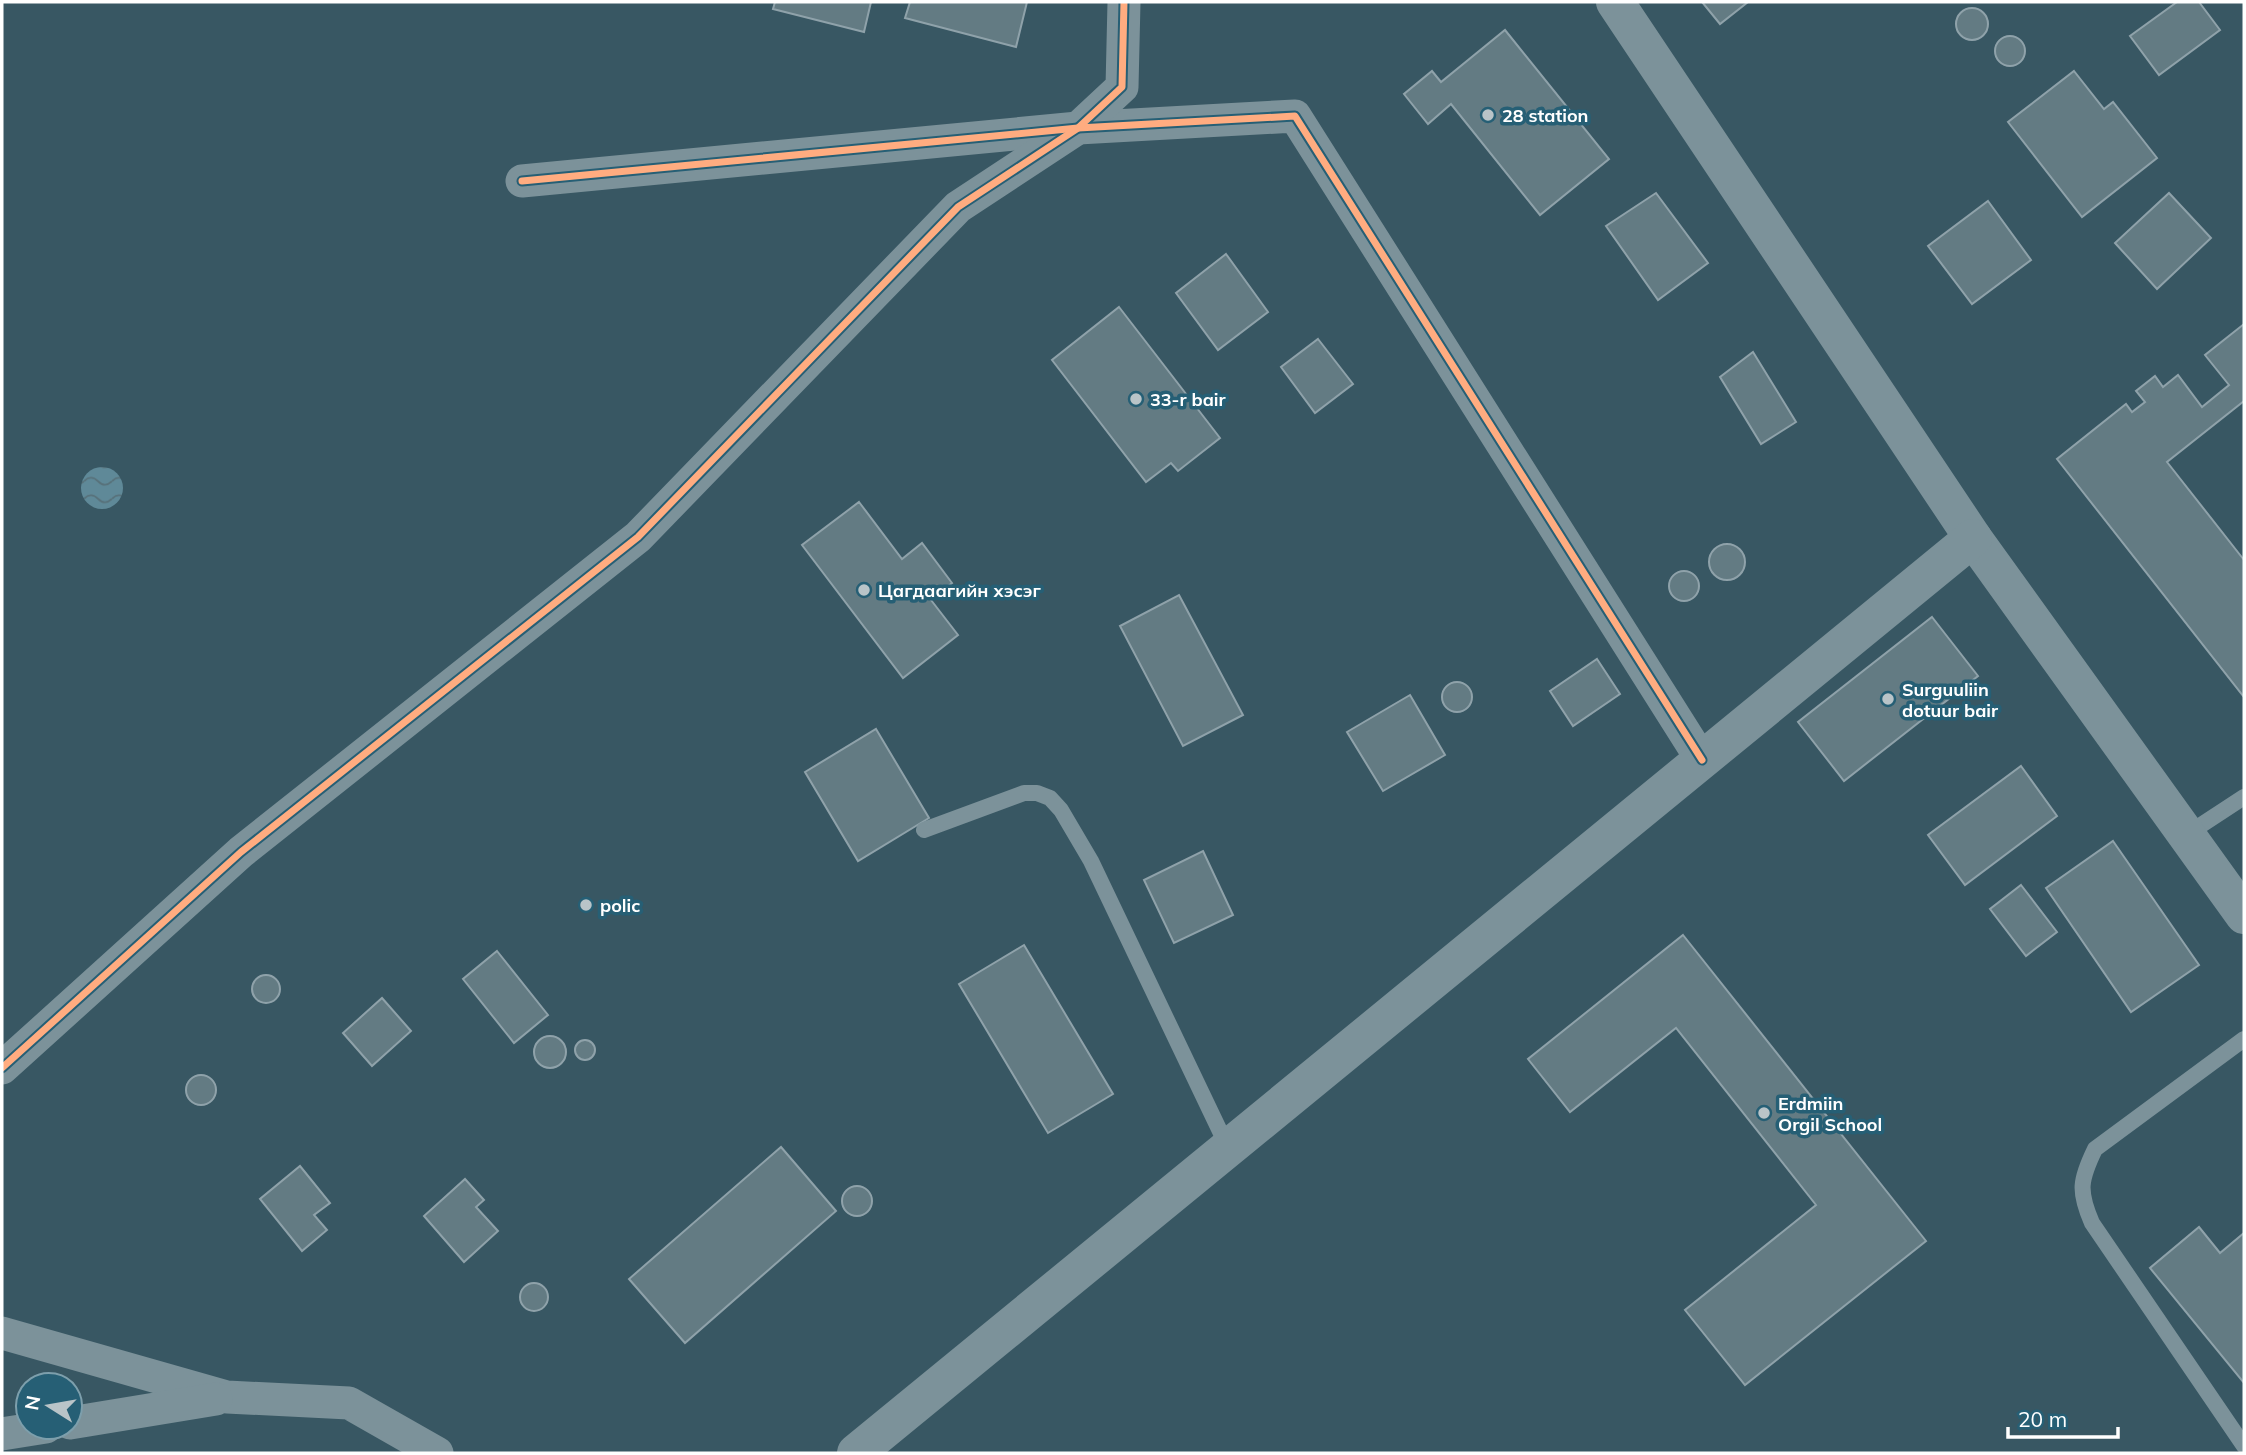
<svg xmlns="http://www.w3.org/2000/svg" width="2246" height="1455" font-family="Mulish,sans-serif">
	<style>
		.water { fill: url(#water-waves) }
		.building { fill: #637b83; stroke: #8fa2aa; stroke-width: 2 }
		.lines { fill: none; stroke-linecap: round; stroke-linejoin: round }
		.service { stroke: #7c929a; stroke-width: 16 }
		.minor { stroke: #7c929a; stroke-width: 33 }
		.tertiary { stroke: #7c929a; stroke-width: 38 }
		.cycleway-casing { stroke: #265f75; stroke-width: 11 }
		.cycleway { stroke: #ffac80; stroke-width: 7 }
		.poi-dot { fill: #b9c4c8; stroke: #265f75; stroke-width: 2.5 }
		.labels { text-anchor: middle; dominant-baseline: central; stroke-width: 7; stroke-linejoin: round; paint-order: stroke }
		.poi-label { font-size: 18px; font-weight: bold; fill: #fff; stroke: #265f75; text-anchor: start }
	</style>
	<defs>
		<pattern id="water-waves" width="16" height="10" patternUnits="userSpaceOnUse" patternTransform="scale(1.75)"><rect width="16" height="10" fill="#5f8998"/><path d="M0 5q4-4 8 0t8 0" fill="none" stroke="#57717a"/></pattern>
	</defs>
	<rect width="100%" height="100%" fill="#385763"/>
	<!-- water -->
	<circle class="water" cx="102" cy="488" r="21"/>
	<!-- building -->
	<g class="building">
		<polygon points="775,2 871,2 864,32 773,9"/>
		<polygon points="910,2 1027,2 1016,47 905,18"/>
		<polygon points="1702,2 1748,2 1720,24"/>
		<polygon points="2177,2 2199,2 2220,30 2159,75 2130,36"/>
		<circle cx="1972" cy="24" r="16"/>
		<polygon points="1505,30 1609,159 1540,215 1451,104 1428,124 1404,94 1432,71 1441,82"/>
		<circle cx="2010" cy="51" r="15"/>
		<polygon points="2074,71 2104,109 2113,102 2157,158 2082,217 2008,122"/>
		<polygon points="1656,193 1708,263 1658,300 1606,226"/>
		<polygon points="2169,193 2211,238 2157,289 2115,243"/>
		<polygon points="1988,201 2031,260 1972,304 1928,246"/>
		<polygon points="1226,254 1268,312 1218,350 1176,293"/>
		<polygon points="1119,307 1220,438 1178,471 1171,463 1146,482 1052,360"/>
		<polygon points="2244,324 2244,401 2167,462 2244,560 2244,697 2057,459 2126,404 2132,412 2145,402 2136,391 2155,376 2163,387 2178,375 2202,407 2229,385 2205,355"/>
		<polygon points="1318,339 1353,384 1315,413 1281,367"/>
		<polygon points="1753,352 1796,422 1761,444 1720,377"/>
		<polygon points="859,502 902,559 922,543 952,583 931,600 958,635 903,678 802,545"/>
		<circle cx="1727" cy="562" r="18"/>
		<circle cx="1684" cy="586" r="15"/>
		<polygon points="1179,595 1243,715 1183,746 1120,626"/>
		<polygon points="1932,617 1978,676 1844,781 1798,722"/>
		<polygon points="1597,659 1620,694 1573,726 1550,691"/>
		<circle cx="1457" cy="697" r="15"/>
		<polygon points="1410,695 1445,755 1383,791 1347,732"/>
		<polygon points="876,729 929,818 858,861 805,772"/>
		<polygon points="2021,766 2057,816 1965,885 1928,835"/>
		<polygon points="2113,841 2199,965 2131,1012 2046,888"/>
		<polygon points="1203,851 1233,915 1174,943 1144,880"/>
		<polygon points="2021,885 2057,932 2026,956 1990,909"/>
		<polygon points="1683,935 1926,1241 1745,1385 1685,1310 1816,1205 1676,1028 1570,1112 1528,1059"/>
		<polygon points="1024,945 1113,1094 1048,1133 959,984"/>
		<polygon points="497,951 548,1015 514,1043 463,979"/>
		<circle cx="266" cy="989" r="14"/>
		<polygon points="382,998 411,1031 372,1066 343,1033"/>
		<circle cx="550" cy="1052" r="16"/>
		<circle cx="585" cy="1050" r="10"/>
		<circle cx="201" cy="1090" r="15"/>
		<polygon points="781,1147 836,1211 685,1343 629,1279"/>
		<polygon points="300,1166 330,1203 314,1215 327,1230 302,1251 260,1199"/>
		<polygon points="465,1179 484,1200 476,1207 498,1231 464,1262 424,1216"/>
		<circle cx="857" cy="1201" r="15"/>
		<polygon points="2199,1227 2220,1253 2244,1233 2244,1383 2150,1268"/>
		<circle cx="534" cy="1297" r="14"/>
	</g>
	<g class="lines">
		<!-- service -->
		<g class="service">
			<polyline points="924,830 1024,793 1037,793 1050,798 1061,810 1091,861 1228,1148"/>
			<polyline points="2186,835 2244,797"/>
			<path d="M2244 1039 2095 1149C2080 1180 2078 1191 2092 1223L2244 1446"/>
		</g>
		<!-- minor -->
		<g class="minor">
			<polyline points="522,181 1078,128 1295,116 1702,760"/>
			<polyline points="2,1068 241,852 638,537 958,207 1078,128 1122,87 1124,2"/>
			<polyline points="2,1333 227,1397 349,1403 437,1453"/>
			<polyline points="70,1423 216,1399"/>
			<polyline points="2,1434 46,1427"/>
		</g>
		<!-- tertiary -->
		<g class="tertiary">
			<polyline points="1615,2 1973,538 2244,915"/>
			<polyline points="856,1453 1973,538"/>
		</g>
		<defs>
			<g id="cycleway">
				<polyline points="522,181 1078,128 1295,116 1702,760"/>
				<polyline points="2,1068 241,852 638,537 958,207 1078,128 1122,87 1124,2"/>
			</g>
		</defs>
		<!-- cycleway casing -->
		<use href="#cycleway" class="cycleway-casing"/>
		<!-- cycleway -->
		<use href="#cycleway" class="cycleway"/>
	</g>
	<!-- markers -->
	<g class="poi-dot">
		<circle cx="1488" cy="115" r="7"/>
		<circle cx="1136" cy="399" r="7"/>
		<circle cx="864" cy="590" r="7"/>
		<circle cx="1888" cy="699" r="7"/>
		<circle cx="586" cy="905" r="7"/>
		<circle cx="1764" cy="1113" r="7"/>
	</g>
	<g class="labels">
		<!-- poi labels -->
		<g class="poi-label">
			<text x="1502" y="115">28 station</text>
			<text x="1150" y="399">33-r bair</text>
			<text x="878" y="590">Цагдаагийн хэсэг</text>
			<text x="1902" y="689">Surguuliin<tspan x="1902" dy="21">dotuur bair</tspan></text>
			<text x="600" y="905">polic</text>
			<text x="1778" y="1103">Erdmiin<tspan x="1778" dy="21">Orgil School</tspan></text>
		</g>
	</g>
	<!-- border -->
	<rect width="2246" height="1455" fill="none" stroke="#ffffff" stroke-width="7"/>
	<!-- north arrow -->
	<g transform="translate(49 1406) rotate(281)"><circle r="33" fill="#265f75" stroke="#7d9fac" stroke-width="2"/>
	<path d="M0-5L12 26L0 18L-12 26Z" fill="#b9c4c8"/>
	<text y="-10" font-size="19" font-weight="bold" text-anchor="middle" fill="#ffffff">N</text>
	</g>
	<!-- scale -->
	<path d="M2008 1427v10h110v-10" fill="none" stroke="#ffffff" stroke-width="3.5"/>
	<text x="2018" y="1427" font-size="21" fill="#ffffff" stroke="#265f75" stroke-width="5" paint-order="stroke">20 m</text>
</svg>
